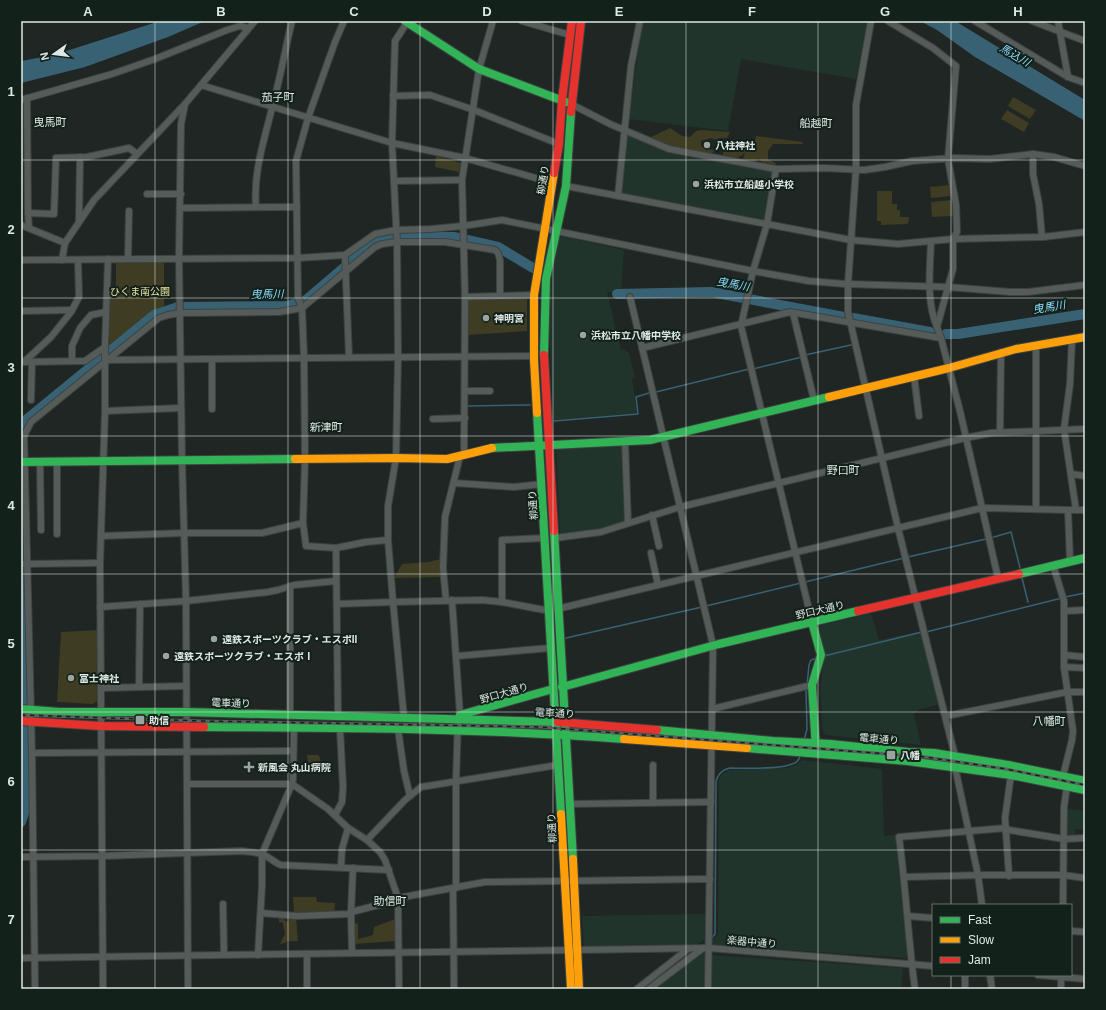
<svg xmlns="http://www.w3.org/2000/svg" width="1106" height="1010" font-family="Helvetica,'Noto Sans JP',sans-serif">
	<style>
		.built { fill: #20342b }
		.green { fill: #3e3c23 }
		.water { fill: #386274 }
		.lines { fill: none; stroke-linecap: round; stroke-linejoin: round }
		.stream { stroke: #386274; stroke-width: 1.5 }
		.river { stroke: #386274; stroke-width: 10 }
		.street-casing { stroke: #3d4240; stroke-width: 8 }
		.fast-casing { stroke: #3d4240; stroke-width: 10 }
		.slow-casing { stroke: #3d4240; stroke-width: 10 }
		.jam-casing { stroke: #3d4240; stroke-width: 10 }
		.street { stroke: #555b58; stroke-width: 6 }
		.fast { stroke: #30b455; stroke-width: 8 }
		.slow { stroke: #ff9f0a; stroke-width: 8 }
		.jam { stroke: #e5322d; stroke-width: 8 }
		.rail-casing { stroke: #5c605e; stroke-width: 3 }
		.rail { stroke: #13211b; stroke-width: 1.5; stroke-dasharray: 4.5; stroke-linecap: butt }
		.grid { fill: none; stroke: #dfe8e4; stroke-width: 1; stroke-opacity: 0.55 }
		.poi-dot { fill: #9ca4a0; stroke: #13211b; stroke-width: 1.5 }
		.labels { text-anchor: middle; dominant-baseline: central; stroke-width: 4; stroke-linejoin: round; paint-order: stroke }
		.poi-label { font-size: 10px; font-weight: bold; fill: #dfe8e4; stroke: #13211b; text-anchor: start }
		.street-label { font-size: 10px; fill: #dfe8e4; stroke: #13211b }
		.park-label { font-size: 10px; fill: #eee49e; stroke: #13211b }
		.water-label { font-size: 11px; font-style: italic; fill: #8dd9fc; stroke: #13211b }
		.neighbourhood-label { font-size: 11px; fill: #dfe8e4; stroke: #13211b }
		.neatline { fill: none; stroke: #dfe8e4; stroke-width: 1.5 }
		.grid-label { font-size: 13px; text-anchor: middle; font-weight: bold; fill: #dfe8e4 }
	</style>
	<rect width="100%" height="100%" fill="#202623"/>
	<!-- built -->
	<g class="built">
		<polygon points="642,21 867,21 856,79 741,59 728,131 629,119"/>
		<polygon points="627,135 668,153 772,171 773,174 766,216 764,219 620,193"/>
		<polygon points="560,236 624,250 621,292 607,292 621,350 624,350 629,353 635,378 632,379 637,413 553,420 549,320 549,300 552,273"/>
		<polygon points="622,445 626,522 592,531 560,533 556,448"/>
		<polygon points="871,613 879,640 922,631 940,704 918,710 914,714 921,745 827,735 823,733 820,691 824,657 817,626"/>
		<polygon points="802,760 882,769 884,836 895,835 908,958 714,945 712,941 718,935 719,780 722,774 729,770 787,768 796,765"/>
		<polygon points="1068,809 1085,811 1085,829 1075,829 1075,835 1068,835"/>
		<polygon points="708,914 707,938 695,946 584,948 582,916"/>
		<polygon points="702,953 705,954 705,989 653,989"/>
		<polygon points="712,955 903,968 901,987 901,989 711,989"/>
	</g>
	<!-- green -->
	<g class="green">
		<polygon points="1013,97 1036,110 1030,119 1008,106"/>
		<polygon points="1007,110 1029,123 1024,132 1001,119"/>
		<polygon points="670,128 682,136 690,137 696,131 701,130 730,132 727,138 718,138 717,140 711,138 701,141 701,146 706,149 715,150 712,153 703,154 669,146 651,137"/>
		<polygon points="756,136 803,142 802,144 773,144 768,151 768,159 775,163 777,166 762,162 759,159 753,162 743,159 745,153 735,160 723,158 723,152 728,145 733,144 736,140 738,140 740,144 754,145"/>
		<polygon points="436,156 461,163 459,172 435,167"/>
		<polygon points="950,185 951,196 931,198 930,187"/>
		<polygon points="877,191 892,191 892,204 897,204 897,210 900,210 900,217 909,217 908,224 881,225 881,221 877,221"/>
		<polygon points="952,200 954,213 952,216 932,217 931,202"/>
		<polygon points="164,261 164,306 157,309 109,350 110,288 116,287 116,262"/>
		<polygon points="527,298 527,331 468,335 468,300"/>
		<polygon points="441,559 441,577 394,578 402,564 428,562"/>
		<polygon points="99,630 97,701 93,704 57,702 61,632"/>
		<polygon points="307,755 318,755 318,756 320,757 321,768 309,769"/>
		<polygon points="293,897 316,897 317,902 335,903 334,914 294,913"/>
		<polygon points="279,916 284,917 285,921 289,921 289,917 296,917 298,941 287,941 285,943 280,944 285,934 283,923 279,922"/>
		<polygon points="395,919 396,941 354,944 355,924 358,923 358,939 373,935 374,927"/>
	</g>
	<!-- water -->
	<g class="water">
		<polygon points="160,21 205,21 168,37 85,67 21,83 21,61 54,55"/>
		<polygon points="920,21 955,21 1085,100 1085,121 975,57 937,30"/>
	</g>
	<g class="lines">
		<!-- stream -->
		<g class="stream">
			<polyline points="805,355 851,345"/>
			<polyline points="753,369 802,357"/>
			<polyline points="656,392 749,369"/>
			<polyline points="468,406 530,405"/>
			<polyline points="554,421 638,414 636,397 649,393"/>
			<polyline points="994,537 1011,532 1020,568"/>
			<polyline points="908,557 986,539"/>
			<polyline points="1022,578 1028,602"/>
			<polyline points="805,582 904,558"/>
			<polyline points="1065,597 1085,593"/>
			<polyline points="706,606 801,583"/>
			<polyline points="926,632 1062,598"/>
			<polyline points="566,638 702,607"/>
			<polyline points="824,656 922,632"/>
			<polyline points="807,685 809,665 811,660 817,658"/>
			<polyline points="804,741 807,729 806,689"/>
			<path d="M711 939 715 934 716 781C719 773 722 770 730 768 745 768 779 770 792 764 796 763 799 760 800 756"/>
			<polyline points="644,989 660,977"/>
		</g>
		<!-- river -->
		<g class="river">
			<polyline points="617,294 711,292 844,317"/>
			<polyline points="853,318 930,332"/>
			<polyline points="946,334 958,334 1085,314"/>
			<polyline points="21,435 22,429 27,419 154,315 178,307 287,306 306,300 373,243 382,239 392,237 454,237 498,247 533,268"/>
			<polyline points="21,504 25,810 21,822"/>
		</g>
		<defs>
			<g id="street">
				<polyline points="522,21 570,35"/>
				<polyline points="871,21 856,105 856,169 848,284 848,312 898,528 955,756 955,767 978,875 982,905"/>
				<polyline points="888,21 933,48 956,66 948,159 956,205 957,232 953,239 953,269 937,327 941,338 960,411 998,578"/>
				<polyline points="975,21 1068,77 1085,83"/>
				<polyline points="1032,21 1085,41"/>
				<polyline points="1058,21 1068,77"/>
				<polyline points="201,85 392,143 465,158 553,183"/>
				<polyline points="393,96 430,95 474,110 559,144"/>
				<polyline points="27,98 28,213"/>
				<polyline points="21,100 112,74 155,59 227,30 240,26 248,28"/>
				<polyline points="571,104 610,124 669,149 776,169 824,168 864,170 885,167 912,161 954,158 990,159 1033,154 1054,157 1085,166"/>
				<polyline points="1033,154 1033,174 1039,204 1042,237"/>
				<polyline points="776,169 767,224 753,271 741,326 812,622"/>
				<polyline points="394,181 462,180"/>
				<polyline points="566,186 851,240 898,244 953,239 1043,237 1085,232"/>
				<polyline points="147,194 181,194"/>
				<polyline points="618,196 631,66 640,21"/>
				<path d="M256 207C253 173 264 141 272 108 280 79 285 50 292 21"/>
				<polyline points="181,208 297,207"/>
				<polyline points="79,222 80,157"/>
				<polyline points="21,225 65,243"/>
				<polyline points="29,228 28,213 54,214 56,158 87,157 129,148 137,154"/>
				<path d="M931 241C930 270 926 301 937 327"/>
				<polyline points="345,255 349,357"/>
				<polyline points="128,259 129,211"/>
				<polyline points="21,260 298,258 345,255 375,234 396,230 431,229 463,226 502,220 753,271 809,281 845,284 848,284 948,287 1010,292 1028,292 1085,285"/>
				<polyline points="62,260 65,243 94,200 185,104"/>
				<polyline points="465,297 534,295"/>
				<polyline points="630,297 713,645 708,989"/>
				<polyline points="21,311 72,310"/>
				<polyline points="793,313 814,400"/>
				<polyline points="1072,339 1070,384 1064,429 1076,510"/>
				<polyline points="1036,345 1036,509"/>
				<polyline points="642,348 790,312 941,338"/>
				<polyline points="212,359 212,409"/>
				<polyline points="106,360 535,356"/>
				<polyline points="72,361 72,346 80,328 91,315 106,312"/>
				<polyline points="23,362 85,361 105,347"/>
				<polyline points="24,362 51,337 71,312 79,297 78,260"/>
				<polyline points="914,376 919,416"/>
				<polyline points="465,391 490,391"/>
				<polyline points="31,400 32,362"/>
				<polyline points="105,411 181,408"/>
				<polyline points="433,419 465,418"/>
				<polyline points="1000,432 1001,352"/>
				<polyline points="625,442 628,523"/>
				<polyline points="464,454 465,297 462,180 479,69 493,21"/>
				<polyline points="40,462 41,530"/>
				<polyline points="57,462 57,534"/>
				<polyline points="1071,474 1085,476"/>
				<polyline points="454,483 514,487 542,484"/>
				<polyline points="1068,510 1070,561"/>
				<polyline points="652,515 659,546"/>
				<polyline points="303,523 305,459 304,358 302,308 298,298 296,161 308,118 335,42 344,21"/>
				<polyline points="101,536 184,533 262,533 303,523 306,546 336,548 366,542 388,540"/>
				<polyline points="555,538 601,532 680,507 965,438 991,433 1085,429"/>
				<polyline points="336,548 338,716"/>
				<polyline points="651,553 658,585"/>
				<polyline points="21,564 100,563"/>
				<polyline points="1053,565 1064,601 1064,667 1073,731 1072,740 1063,776"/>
				<polyline points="290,586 290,715"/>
				<polyline points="446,600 443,568 445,517 460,456"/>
				<polyline points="452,600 460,715 458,719 456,782 456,888"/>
				<polyline points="502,602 502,540 545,538"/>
				<polyline points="337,604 393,602 388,540 388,506 396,458 398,357 397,242 392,143 395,41 408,21"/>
				<polyline points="100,607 186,601 268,592 278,590 294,585 336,581"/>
				<polyline points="557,609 982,508 1068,510 1085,510"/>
				<polyline points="1065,611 1085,610"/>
				<polyline points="1064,655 1085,657"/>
				<polyline points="457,656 550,648"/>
				<polyline points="1064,667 1085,668"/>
				<polyline points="139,687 140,604"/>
				<polyline points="101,688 186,686"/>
				<polyline points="712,709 812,685"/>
				<polyline points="946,716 1067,692 1085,692"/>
				<polyline points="404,718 393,602 482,600 502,602 550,611"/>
				<polyline points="398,729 404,771 410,796"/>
				<polyline points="32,753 293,751"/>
				<polyline points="653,765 653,803"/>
				<polyline points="187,784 292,784 328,809 348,828 367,840 380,852 385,860 398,898 399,989"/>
				<polyline points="570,804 711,802"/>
				<polyline points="335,815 342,802 343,787 340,729"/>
				<polyline points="367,840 405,800 421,787 558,765"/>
				<path d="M21 857 102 856 241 851C249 852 258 852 264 855 271 858 275 863 281 865L389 870"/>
				<polyline points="341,867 342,849 348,828"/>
				<polyline points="1009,876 1005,818 1011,775"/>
				<polyline points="904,877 984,875 1063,875 1085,878"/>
				<polyline points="453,889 454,989"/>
				<polyline points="398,898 485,882 710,879"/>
				<polyline points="223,904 224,955"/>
				<polyline points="1063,905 1064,807 1067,786"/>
				<polyline points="261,913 297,916 348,914 351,912 398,900"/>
				<polyline points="908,916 933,918"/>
				<polyline points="1071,931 1085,932"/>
				<polyline points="352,953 351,912 353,868"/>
				<polyline points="307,954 307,989"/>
				<polyline points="258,955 262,885 262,854 292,784 293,779 294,728"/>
				<polyline points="21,958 709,948 933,966"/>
				<polyline points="990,975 992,989"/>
				<polyline points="1038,975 1085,979"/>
				<polyline points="35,989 32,755 24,436 31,422 159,318 168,315 180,313 279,312 302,308 375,247 382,244 397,242 445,242 495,250 498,253 500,260 500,296"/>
				<polyline points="103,989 100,563 105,411 105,347 108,259"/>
				<polyline points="188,989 186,601 182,461 179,259 181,124 185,104 255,21"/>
				<polyline points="637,989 688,949"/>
				<polyline points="649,989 703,948"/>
				<path d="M915 989C908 939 906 888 899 837L1006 828 1009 830 1064 839 1085 838"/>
				<polyline points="965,989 965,975"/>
				<polyline points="1061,989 1061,975"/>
			</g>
			<g id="fast">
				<polyline points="405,21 479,69 566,102"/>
				<polyline points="544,355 546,279 566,186 571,112"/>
				<polyline points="537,413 561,814"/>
				<polyline points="492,448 650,440 829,397"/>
				<polyline points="21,462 295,459"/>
				<polyline points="554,531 573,859"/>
				<polyline points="1019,574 1085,558"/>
				<polyline points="812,622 821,655 812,685 816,749"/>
				<polyline points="562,687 719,644 858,611"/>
				<polyline points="21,709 59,712 186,712 558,722"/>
				<polyline points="460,715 553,689"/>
				<path d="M204 727C344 728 485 728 624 739"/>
				<polyline points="657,730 773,741 830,744 908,752 934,753 1008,765 1085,781"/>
				<polyline points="747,748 908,761 1011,775 1085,790"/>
			</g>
			<g id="slow">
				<polyline points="829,397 949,368 1016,349 1085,337"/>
				<polyline points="537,413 534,360 534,295 554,173"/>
				<polyline points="295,459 396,458 447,459 492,448"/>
				<polyline points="624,739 747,748"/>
				<polyline points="561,814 571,989"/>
				<polyline points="573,859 579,989"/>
			</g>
			<g id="jam">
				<polyline points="571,112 581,21"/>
				<polyline points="554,173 559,144 562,100 572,21"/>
				<polyline points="544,355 554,531"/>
				<polyline points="858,611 1019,574"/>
				<polyline points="21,721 101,726 204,727"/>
				<polyline points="558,722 657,730"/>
			</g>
		</defs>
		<!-- street casing -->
		<use href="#street" class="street-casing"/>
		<!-- fast casing -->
		<use href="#fast" class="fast-casing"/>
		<!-- slow casing -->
		<use href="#slow" class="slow-casing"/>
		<!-- jam casing -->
		<use href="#jam" class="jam-casing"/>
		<!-- street -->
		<use href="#street" class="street"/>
		<!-- fast -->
		<use href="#fast" class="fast"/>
		<!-- slow -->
		<use href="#slow" class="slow"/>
		<!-- jam -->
		<use href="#jam" class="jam"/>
		<defs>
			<polyline id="rail" points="21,715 202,721 541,727 926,757 1006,769 1085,785"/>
		</defs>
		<!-- rail casing -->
		<use href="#rail" class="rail-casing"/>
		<!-- rail -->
		<use href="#rail" class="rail"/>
	</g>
	<!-- grid -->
	<path class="grid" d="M155 21V989M288 21V989M420 21V989M553 21V989M686 21V989M818 21V989M951 21V905M21 160H1085M21 298H1085M21 436H1085M21 574H1085M21 712H1085M21 850H1085M951 975V989"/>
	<!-- markers -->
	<g class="poi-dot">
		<circle cx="707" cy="145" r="4"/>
		<circle cx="696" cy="184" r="4"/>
		<circle cx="486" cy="318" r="4"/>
		<circle cx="583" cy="335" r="4"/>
		<circle cx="214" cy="639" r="4"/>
		<circle cx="166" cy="656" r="4"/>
		<circle cx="71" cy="678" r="4"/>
		<rect x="135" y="715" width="10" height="10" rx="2"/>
		<rect x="886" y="750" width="10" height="10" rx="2"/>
		<path d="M247 761h4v4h4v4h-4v4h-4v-4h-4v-4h4z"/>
	</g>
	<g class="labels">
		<!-- poi labels -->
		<g class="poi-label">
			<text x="715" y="145">八柱神社</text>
			<text x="704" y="184">浜松市立船越小学校</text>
			<text x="494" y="318">神明宮</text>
			<text x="591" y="335">浜松市立八幡中学校</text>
			<text x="222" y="639">遠鉄スポーツクラブ・エスポII</text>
			<text x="174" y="656">遠鉄スポーツクラブ・エスポⅠ</text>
			<text x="79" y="678">冨士神社</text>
			<text x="149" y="720">助信</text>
			<text x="900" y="755">八幡</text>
			<text x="258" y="767">新風会 丸山病院</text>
		</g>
		<!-- street labels -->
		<g class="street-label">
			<text transform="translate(543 180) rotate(-81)">柳通り</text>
			<text transform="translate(533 505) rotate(-94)">柳通り</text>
			<text transform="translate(820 610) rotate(-13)">野口大通り</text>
			<text transform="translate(504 693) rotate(-16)">野口大通り</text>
			<text transform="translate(231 703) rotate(2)">電車通り</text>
			<text transform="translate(555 713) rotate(3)">電車通り</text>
			<text transform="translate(879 739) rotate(5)">電車通り</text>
			<text transform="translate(552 828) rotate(-93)">柳通り</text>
			<text transform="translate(752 942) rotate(5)">楽器中通り</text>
		</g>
		<!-- park labels -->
		<g class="park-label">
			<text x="140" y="291">ひくま南公園</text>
		</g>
		<!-- water labels -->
		<g class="water-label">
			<text transform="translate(1015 55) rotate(30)">馬込川</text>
			<text transform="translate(733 284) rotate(10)">曳馬川</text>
			<text transform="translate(267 294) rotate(-1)">曳馬川</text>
			<text transform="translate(1049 307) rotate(-9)">曳馬川</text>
		</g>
		<!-- neighbourhood labels -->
		<g class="neighbourhood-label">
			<text x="278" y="97">茄子町</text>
			<text x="50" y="122">曳馬町</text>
			<text x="816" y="123">船越町</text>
			<text x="326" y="427">新津町</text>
			<text x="843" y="470">野口町</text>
			<text x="1049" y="721">八幡町</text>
			<text x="390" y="901">助信町</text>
		</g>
	</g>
	<!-- border -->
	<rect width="1106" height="1010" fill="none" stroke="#13211b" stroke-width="44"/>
	<!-- legend -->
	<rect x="932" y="904" width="140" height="72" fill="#13211b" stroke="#65716b"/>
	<rect x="940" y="917" width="20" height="6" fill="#30b455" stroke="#65716b"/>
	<text x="968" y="924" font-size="12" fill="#dfe8e4">Fast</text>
	<rect x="940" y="937" width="20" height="6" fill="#ff9f0a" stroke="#65716b"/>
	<text x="968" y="944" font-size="12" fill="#dfe8e4">Slow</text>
	<rect x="940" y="957" width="20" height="6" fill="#e5322d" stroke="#65716b"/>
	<text x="968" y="964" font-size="12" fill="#dfe8e4">Jam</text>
	<!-- north arrow -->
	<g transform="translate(54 54) rotate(256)" stroke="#13211b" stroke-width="3" paint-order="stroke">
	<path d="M0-3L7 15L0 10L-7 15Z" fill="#dfe8e4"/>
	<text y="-6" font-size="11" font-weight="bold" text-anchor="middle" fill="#dfe8e4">N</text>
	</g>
	<rect x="22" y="22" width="1062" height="966" class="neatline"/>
	<g class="grid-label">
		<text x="88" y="16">A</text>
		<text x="221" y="16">B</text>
		<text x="354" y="16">C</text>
		<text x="487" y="16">D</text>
		<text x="619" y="16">E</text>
		<text x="752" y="16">F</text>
		<text x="885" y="16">G</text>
		<text x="1018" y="16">H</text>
		<text x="11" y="96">1</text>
		<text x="11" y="234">2</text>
		<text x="11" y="372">3</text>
		<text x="11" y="510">4</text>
		<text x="11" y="648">5</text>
		<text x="11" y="786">6</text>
		<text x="11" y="924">7</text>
	</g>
</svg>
